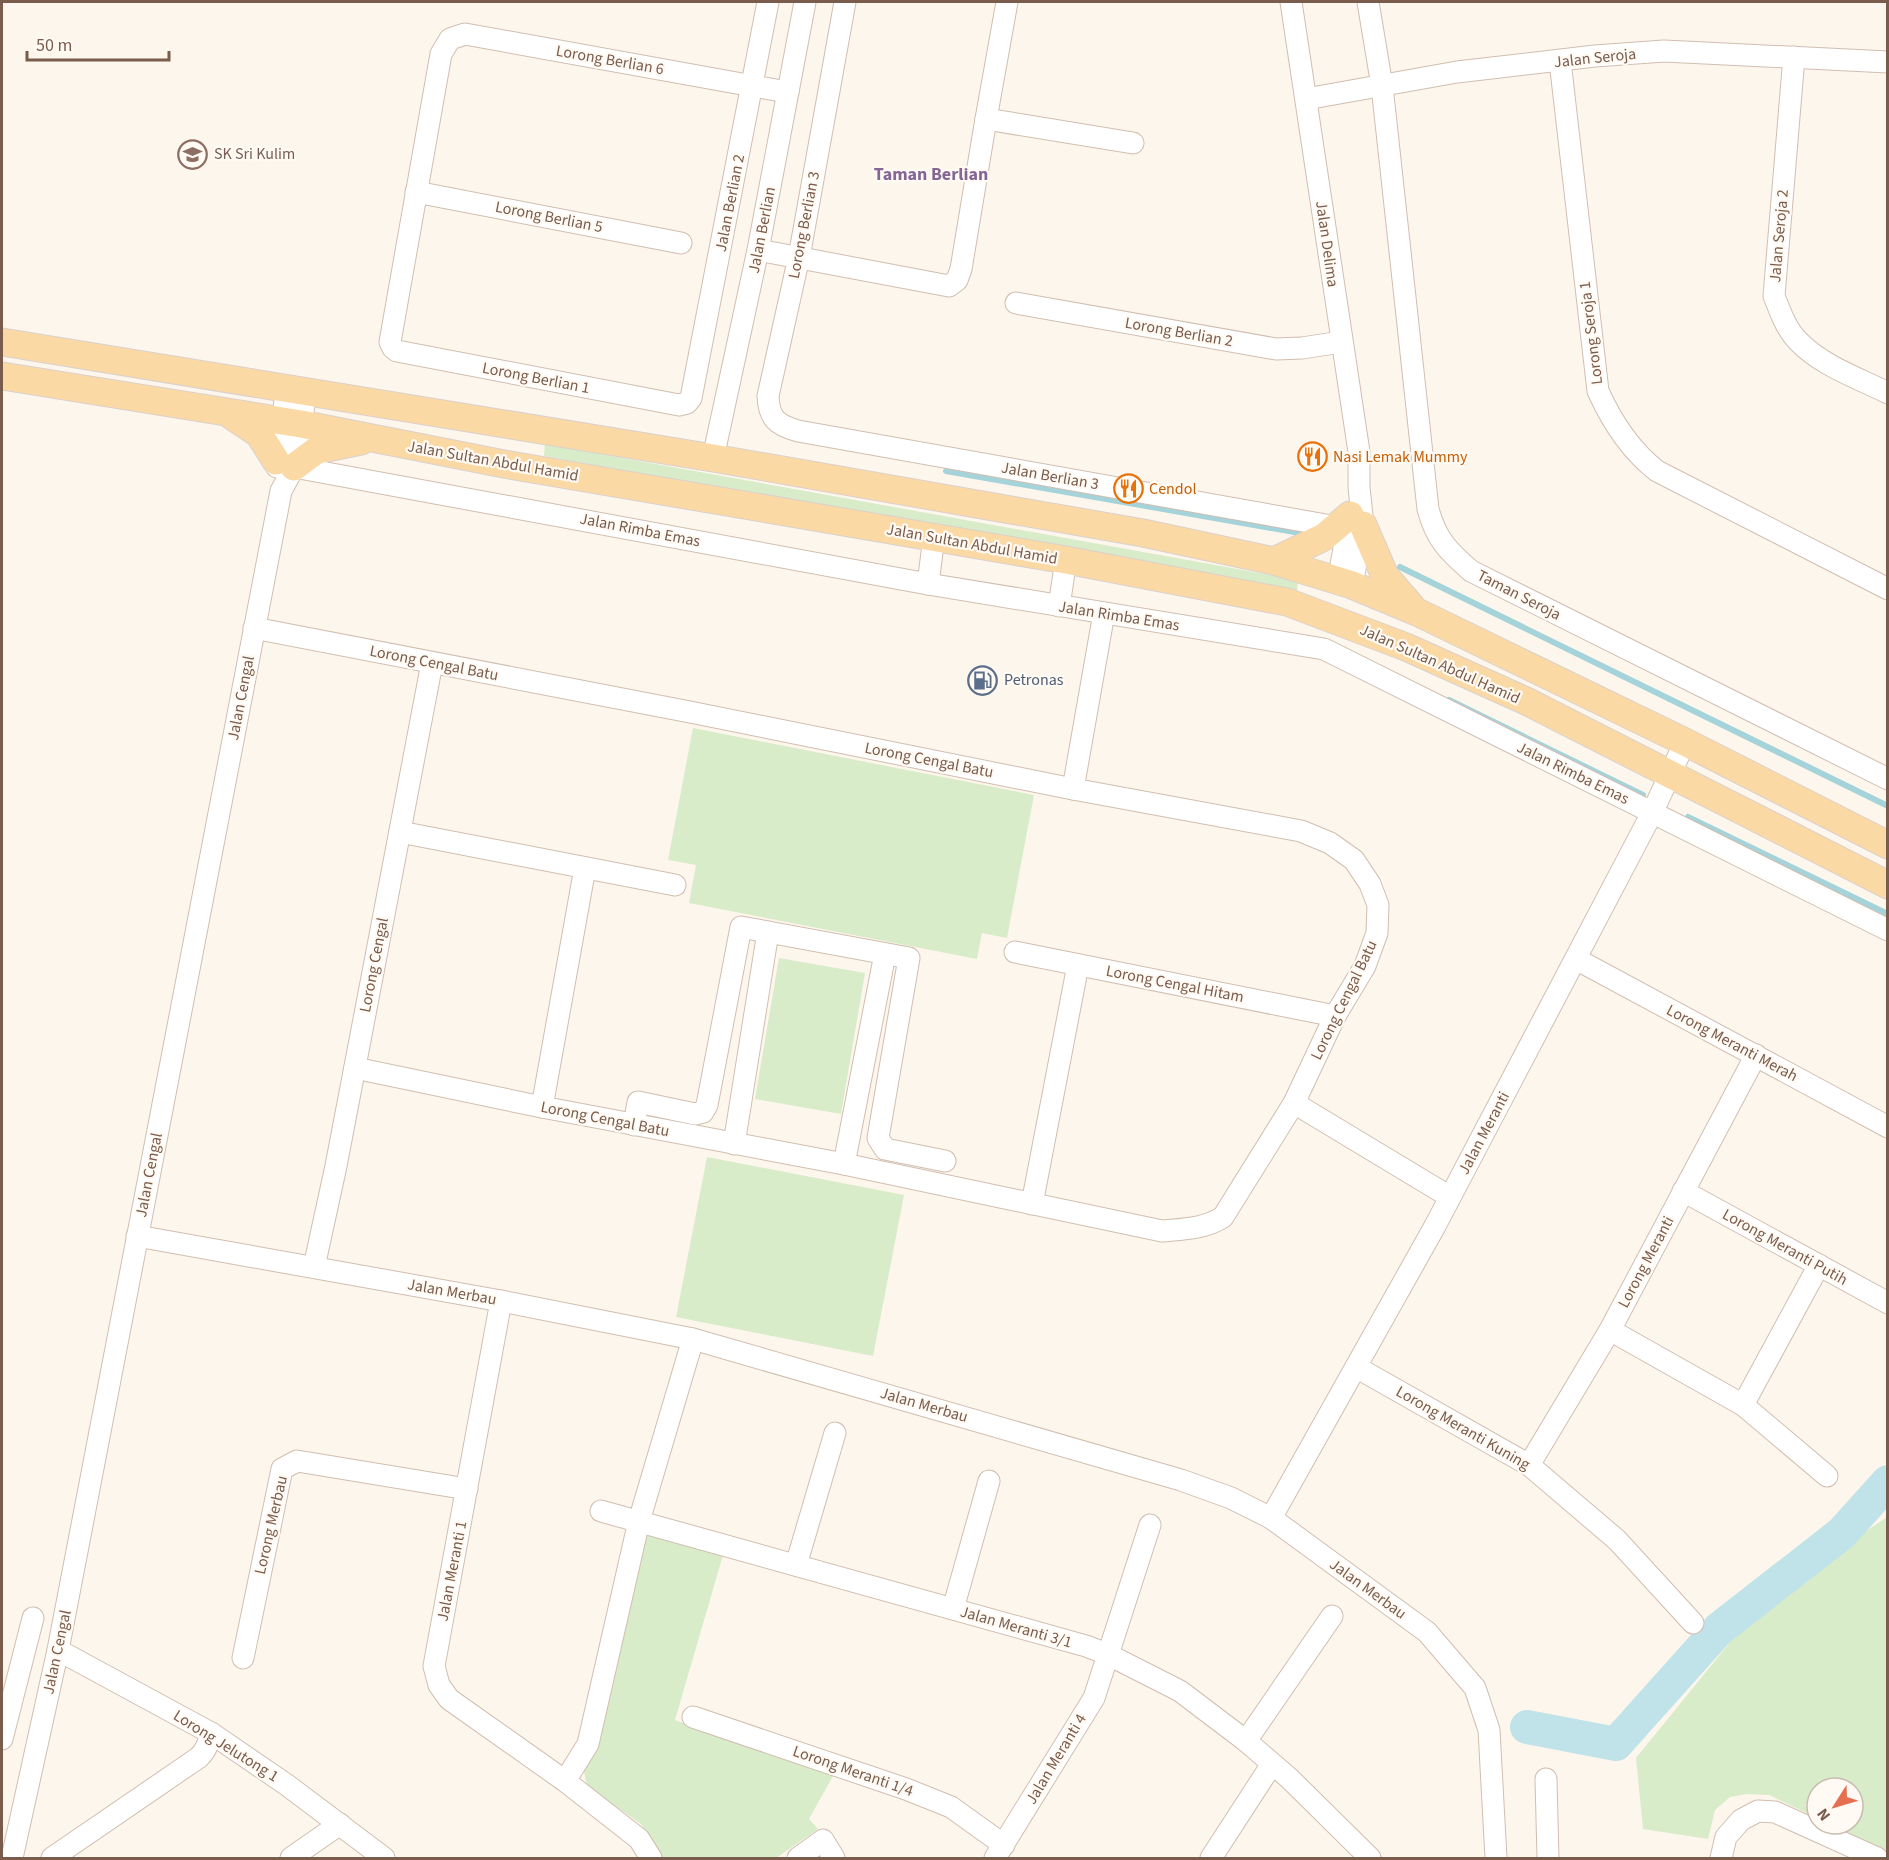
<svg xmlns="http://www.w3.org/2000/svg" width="1889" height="1860" font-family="'Source Sans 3',sans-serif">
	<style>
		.green { fill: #d8ecc9 }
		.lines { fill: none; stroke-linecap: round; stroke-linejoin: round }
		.stream { stroke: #a5d3da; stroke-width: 6 }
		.river { stroke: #bfe3e8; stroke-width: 34 }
		.minor-casing { stroke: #d1beb0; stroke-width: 23 }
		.major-casing { stroke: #dad1cd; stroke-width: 29 }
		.minor { stroke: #fff; stroke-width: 21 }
		.major { stroke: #fbd9a5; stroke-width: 27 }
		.labels { text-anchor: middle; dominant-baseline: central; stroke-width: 4.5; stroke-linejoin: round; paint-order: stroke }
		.street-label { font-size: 16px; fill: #7a5c4d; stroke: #fffaf3 }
		.education-label { font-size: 16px; fill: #785e54; stroke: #fffaf3; text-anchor: start }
		.food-label { font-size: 16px; fill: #c56008; stroke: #fffaf3; text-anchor: start }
		.service-label { font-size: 16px; fill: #4e5e75; stroke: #fffaf3; text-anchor: start }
		.neighbourhood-label { font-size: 18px; font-weight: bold; fill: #846695; stroke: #fffaf3 }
	</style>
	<rect width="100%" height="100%" fill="#fdf6ec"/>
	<!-- green -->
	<g class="green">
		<polygon points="545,444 1298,580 1297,592 544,456"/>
		<polygon points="693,728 1034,795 1007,938 982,933 977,959 689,903 696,865 668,860"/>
		<polygon points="779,958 865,973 841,1114 755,1099"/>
		<polygon points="707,1157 904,1195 873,1356 676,1317"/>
		<polygon points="1887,1517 1887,1851 1830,1824 1853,1824 1853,1788 1817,1788 1817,1818 1769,1795 1747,1794 1730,1797 1715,1810 1708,1839 1643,1829 1636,1758 1740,1630 1839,1549"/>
		<polygon points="645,1532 723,1555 675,1720 833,1776 809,1819 818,1829 776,1858 663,1858 641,1824 587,1786 583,1767"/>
	</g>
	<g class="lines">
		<!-- stream -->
		<g class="stream">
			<polyline points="946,471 1300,533"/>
			<polyline points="1400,567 1888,806"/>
			<polyline points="1449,700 1643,795"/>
			<polyline points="1688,817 1888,914"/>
		</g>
		<!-- river -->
		<polyline class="river" points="1527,1727 1616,1744 1719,1629 1842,1533 1888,1482"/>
		<defs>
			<g id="minor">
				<polyline points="768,2 691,398 687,403 679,405 397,351 393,348 390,342 441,54 450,39 465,34 753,86 788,92"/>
				<path d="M845 2 799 257 768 396C769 419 777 425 798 431L1337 527"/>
				<polyline points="1291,2 1359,452 1359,487 1363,525 1352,585"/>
				<path d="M1368 2 1382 86 1428 509C1436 539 1448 551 1471 571L1888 779"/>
				<path d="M1794 57 1774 296C1780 311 1786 329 1798 341 1822 366 1858 378 1888 393"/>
				<path d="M1560 61 1598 391C1612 422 1630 450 1657 471L1888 589"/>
				<polyline points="1306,99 1457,72 1595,56 1664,51 1888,62"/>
				<polyline points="986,119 1133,143"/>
				<polyline points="416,192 681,243"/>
				<polyline points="758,250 949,286 957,280 961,269 986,119 1007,2"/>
				<polyline points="1016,303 1276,349 1302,348 1341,342"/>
				<polyline points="713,458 758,250 805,2"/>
				<polyline points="277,467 276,461 287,388"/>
				<polyline points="294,467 928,584 1324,649 1888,930"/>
				<polyline points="1338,581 1350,516"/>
				<polyline points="928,584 934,537"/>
				<polyline points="1059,606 1066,560"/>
				<path d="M254 628 690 712 1073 789 1301 831 1330 843 1354 860 1370 884 1378 905 1377 933 1365 966 1335 1016 1294 1103 1223 1217C1204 1229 1184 1229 1162 1231L844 1164 542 1107 355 1068"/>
				<polyline points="1073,789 1104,613"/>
				<polyline points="400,832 675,885"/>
				<polyline points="1015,952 1335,1016"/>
				<polyline points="1576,959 1888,1127"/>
				<polyline points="1294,1103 1450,1197"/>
				<polyline points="542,1107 585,868"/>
				<polyline points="634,1125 638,1102 695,1114 703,1112 707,1105 741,927 909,958 878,1138 885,1149 945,1161"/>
				<polyline points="734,1144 768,932"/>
				<polyline points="844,1164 885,954"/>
				<polyline points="1683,1191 1888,1303"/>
				<polyline points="1032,1204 1078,965"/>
				<polyline points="137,1236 501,1301 693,1339 1181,1480 1231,1498 1271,1518 1427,1632 1475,1688 1489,1730 1496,1858"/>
				<polyline points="314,1267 336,1166 432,663"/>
				<polyline points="501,1301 434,1666 439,1685 449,1699 565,1781 639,1839 651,1858"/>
				<polyline points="1610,1330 1743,1405 1827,1476"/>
				<polyline points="1356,1367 1529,1465 1617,1540 1693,1623"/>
				<polyline points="1743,1405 1819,1265"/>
				<polyline points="1529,1465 1610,1330 1756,1055"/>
				<polyline points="601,1511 1086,1646 1107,1654 1180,1691 1246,1741 1289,1778 1370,1858"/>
				<polyline points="1271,1518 1435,1226 1652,813 1685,742"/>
				<polyline points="796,1565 835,1433"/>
				<polyline points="953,1609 989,1481"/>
				<polyline points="58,1650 211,1733 287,1785 384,1858"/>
				<polyline points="243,1658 282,1469 297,1461 467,1489"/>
				<polyline points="693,1717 906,1789 951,1807 1004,1845"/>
				<polyline points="2,1739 33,1618"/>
				<polyline points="1246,1741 1332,1616"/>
				<polyline points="1546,1779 1548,1858"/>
				<polyline points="565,1781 588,1744 639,1521 693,1339"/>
				<polyline points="12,1858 58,1650 281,491 294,467 306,392"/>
				<path d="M52 1858 198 1758C206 1751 208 1744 211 1733"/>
				<polyline points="291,1858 340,1824"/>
				<polyline points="798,1858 823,1840 834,1858"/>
				<polyline points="995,1858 1094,1698 1150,1525"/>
				<polyline points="1211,1858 1272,1764"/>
				<polyline points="1721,1858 1726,1837 1741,1820 1758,1811 1775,1812 1877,1858"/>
			</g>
			<g id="major">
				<polyline points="2,342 713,458 1143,533 1274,561 1352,585 1417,612 1685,742 1888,845"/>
				<polyline points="2,376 301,424 504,464 1066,560 1287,602 1406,647 1526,701 1888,885"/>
				<polyline points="232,416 259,434 276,461"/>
				<polyline points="294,467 317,450 361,441"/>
				<polyline points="1363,525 1385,576 1411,606"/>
				<polyline points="1274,561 1324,537 1350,515"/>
			</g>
		</defs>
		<!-- minor casing -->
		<use href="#minor" class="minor-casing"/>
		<!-- major casing -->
		<use href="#major" class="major-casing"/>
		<!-- minor -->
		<use href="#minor" class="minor"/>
		<!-- major -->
		<use href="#major" class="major"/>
	</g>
	<!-- icons -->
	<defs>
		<symbol id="school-ring" viewBox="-11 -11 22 22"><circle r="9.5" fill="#fffaf3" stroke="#8d6e63" stroke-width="1.5"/><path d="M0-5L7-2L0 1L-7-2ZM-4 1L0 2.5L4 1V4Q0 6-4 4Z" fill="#8d6e63"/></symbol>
		<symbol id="restaurant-ring" viewBox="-11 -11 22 22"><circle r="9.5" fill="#fffaf3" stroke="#e8710a" stroke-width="1.5"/><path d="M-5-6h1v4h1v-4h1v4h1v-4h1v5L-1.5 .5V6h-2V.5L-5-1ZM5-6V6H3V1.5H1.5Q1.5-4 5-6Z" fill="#e8710a"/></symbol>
		<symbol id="fuel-ring" viewBox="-11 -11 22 22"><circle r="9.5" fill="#fffaf3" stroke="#5c6f8a" stroke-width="1.5"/><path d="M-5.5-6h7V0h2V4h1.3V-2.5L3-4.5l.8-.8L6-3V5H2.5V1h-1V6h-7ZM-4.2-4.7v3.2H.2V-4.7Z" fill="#5c6f8a"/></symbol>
	</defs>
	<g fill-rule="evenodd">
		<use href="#school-ring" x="176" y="138" width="33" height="33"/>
		<use href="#restaurant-ring" x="1296" y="440" width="33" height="33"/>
		<use href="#restaurant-ring" x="1112" y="472" width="33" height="33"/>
		<use href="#fuel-ring" x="966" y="664" width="33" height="33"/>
	</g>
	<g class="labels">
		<!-- street labels -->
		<g class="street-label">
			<text transform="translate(1595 58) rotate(-6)">Jalan Seroja</text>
			<text transform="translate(610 60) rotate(10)">Lorong Berlian 6</text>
			<text transform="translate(730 203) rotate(-79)">Jalan Berlian 2</text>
			<text transform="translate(549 217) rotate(11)">Lorong Berlian 5</text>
			<text transform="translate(804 225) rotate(-79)">Lorong Berlian 3</text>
			<text transform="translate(762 230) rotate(-79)">Jalan Berlian</text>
			<text transform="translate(1779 236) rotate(-85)">Jalan Seroja 2</text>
			<text transform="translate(1327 244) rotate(82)">Jalan Delima</text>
			<text transform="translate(1179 332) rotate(10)">Lorong Berlian 2</text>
			<text transform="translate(1591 333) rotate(-97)">Lorong Seroja 1</text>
			<text transform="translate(536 378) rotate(11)">Lorong Berlian 1</text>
			<text transform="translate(493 461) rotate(10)">Jalan Sultan Abdul Hamid</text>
			<text transform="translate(1050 476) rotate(10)">Jalan Berlian 3</text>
			<text transform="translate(640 530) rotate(11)">Jalan Rimba Emas</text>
			<text transform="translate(972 544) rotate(10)">Jalan Sultan Abdul Hamid</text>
			<text transform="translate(1519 595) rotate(27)">Taman Seroja</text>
			<text transform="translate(1119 616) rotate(9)">Jalan Rimba Emas</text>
			<text transform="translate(434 663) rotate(11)">Lorong Cengal Batu</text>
			<text transform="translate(1440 664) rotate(24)">Jalan Sultan Abdul Hamid</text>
			<text transform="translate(241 698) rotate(-79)">Jalan Cengal</text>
			<text transform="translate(929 760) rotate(11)">Lorong Cengal Batu</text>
			<text transform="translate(1573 773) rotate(26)">Jalan Rimba Emas</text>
			<text transform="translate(374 965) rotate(-79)">Lorong Cengal</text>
			<text transform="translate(1175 984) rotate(11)">Lorong Cengal Hitam</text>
			<text transform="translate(1344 1000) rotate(-64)">Lorong Cengal Batu</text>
			<text transform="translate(1732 1043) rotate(28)">Lorong Meranti Merah</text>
			<text transform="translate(605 1119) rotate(11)">Lorong Cengal Batu</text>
			<text transform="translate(1484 1133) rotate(-62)">Jalan Meranti</text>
			<text transform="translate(149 1175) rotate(-79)">Jalan Cengal</text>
			<text transform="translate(1785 1247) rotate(29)">Lorong Meranti Putih</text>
			<text transform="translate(1646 1262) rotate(-62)">Lorong Meranti</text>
			<text transform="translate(452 1292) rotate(10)">Jalan Merbau</text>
			<text transform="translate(924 1405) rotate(16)">Jalan Merbau</text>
			<text transform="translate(1463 1428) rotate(30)">Lorong Meranti Kuning</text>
			<text transform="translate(271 1525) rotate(-77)">Lorong Merbau</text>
			<text transform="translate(452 1571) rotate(-79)">Jalan Meranti 1</text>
			<text transform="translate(1368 1589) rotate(36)">Jalan Merbau</text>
			<text transform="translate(1016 1627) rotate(16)">Jalan Meranti 3/1</text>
			<text transform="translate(57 1652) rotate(-78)">Jalan Cengal</text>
			<text transform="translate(226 1746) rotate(32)">Lorong Jelutong 1</text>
			<text transform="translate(1056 1759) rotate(-59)">Jalan Meranti 4</text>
			<text transform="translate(853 1771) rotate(19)">Lorong Meranti 1/4</text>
		</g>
		<!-- education labels -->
		<g class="education-label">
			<text x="214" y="154">SK Sri Kulim</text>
		</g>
		<!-- food labels -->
		<g class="food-label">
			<text x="1333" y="457">Nasi Lemak Mummy</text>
			<text x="1149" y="489">Cendol</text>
		</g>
		<!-- service labels -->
		<g class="service-label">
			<text x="1004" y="680">Petronas</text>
		</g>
		<!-- neighbourhood labels -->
		<g class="neighbourhood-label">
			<text x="931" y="174">Taman Berlian</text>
		</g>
	</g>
	<!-- border -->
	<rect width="1889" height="1860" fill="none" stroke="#7a5c4d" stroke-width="6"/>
	<!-- north arrow -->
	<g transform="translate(1835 1806) rotate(233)"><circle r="28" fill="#fffaf3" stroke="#cabbb1" stroke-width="1.5"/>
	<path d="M0-4.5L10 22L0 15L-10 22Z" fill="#e76f51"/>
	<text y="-9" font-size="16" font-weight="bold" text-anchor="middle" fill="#7a5c4d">N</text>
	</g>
	<!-- scale -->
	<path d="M27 51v9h142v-9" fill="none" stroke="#7a5c4d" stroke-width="3"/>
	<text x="36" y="51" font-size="18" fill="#7a5c4d" stroke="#fffaf3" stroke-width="4.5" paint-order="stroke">50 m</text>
</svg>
